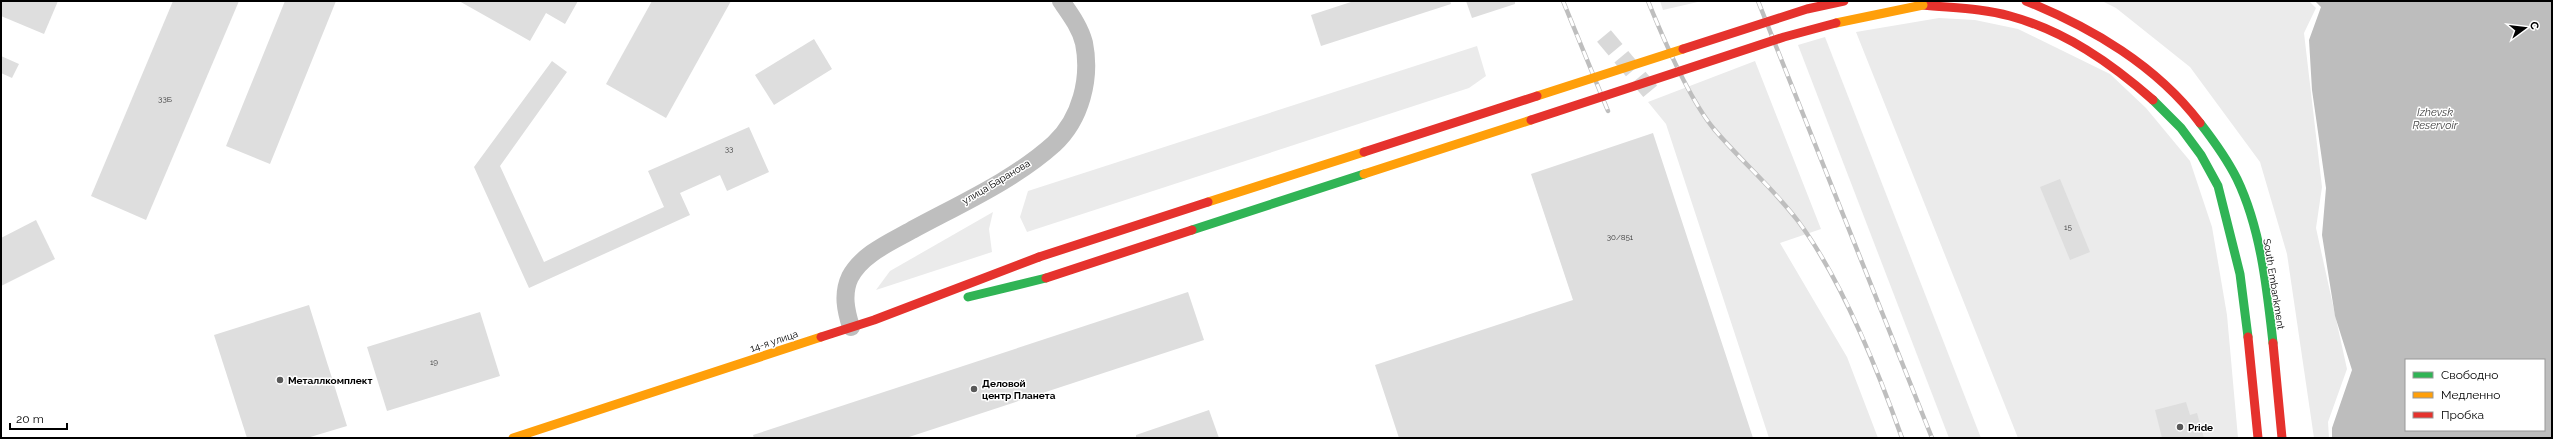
<svg xmlns="http://www.w3.org/2000/svg" width="2553" height="439" font-family="Raleway,sans-serif">
	<style>
		.green { fill: #ebebeb }
		.water { fill: #bdbdbd; fill-rule: evenodd }
		.building { fill: #dedede }
		.lines { fill: none; stroke-linecap: round; stroke-linejoin: round }
		.street-tunnel { stroke: #d9d9d9; stroke-width: 18; stroke-dasharray: 18 9; stroke-linecap: butt }
		.street { stroke: #bebebe; stroke-width: 18 }
		.fast { stroke: #30b455; stroke-width: 9 }
		.slow { stroke: #ff9f0a; stroke-width: 9 }
		.jam { stroke: #e5322d; stroke-width: 9 }
		.rail-casing { stroke: #bebebe; stroke-width: 4.5 }
		.rail { stroke: #fff; stroke-width: 3; stroke-dasharray: 9; stroke-linecap: butt }
		.fast-bridge { stroke: #30b455; stroke-width: 9 }
		.slow-bridge { stroke: #ff9f0a; stroke-width: 9 }
		.jam-bridge { stroke: #e5322d; stroke-width: 9 }
		.poi-dot { fill: #595959; stroke: #fff; stroke-width: 1.5 }
		.labels { text-anchor: middle; dominant-baseline: central; stroke-width: 3; stroke-linejoin: round; paint-order: stroke }
		.number-label { font-size: 8px; fill: #383838 }
		.street-label { font-size: 10px; fill: #000; stroke: #fff }
		.poi-label { font-size: 10px; font-weight: bold; fill: #000; stroke: #fff; text-anchor: start }
		.water-label { font-size: 11px; font-style: italic; fill: #424242; stroke: #fff }
	</style>
	<rect width="100%" height="100%" fill="#fff"/>
	<!-- green -->
	<g class="green">
		<polygon points="1660,1 1702,1 1663,10"/>
		<polygon points="2102,1 2309,1 2316,8 2304,33 2322,187 2316,228 2347,369 2328,422 2329,438 2314,438 2287,254 2260,162 2190,67 2116,8"/>
		<polygon points="1939,18 1975,20 2018,29 2110,74 2146,108 2190,161 2212,227 2227,315 2238,438 2018,438 1856,32"/>
		<polygon points="1825,37 1981,438 1949,438 1798,45"/>
		<polygon points="1477,46 1486,76 1469,88 1027,232 1020,217 1028,191"/>
		<polygon points="1755,61 1821,229 1780,243 1847,357 1878,438 1769,438 1666,124 1648,102"/>
		<polygon points="993,212 989,229 992,252 876,290 890,271"/>
	</g>
	<!-- water -->
	<path class="water" d="M2315 1H2552V438H2332V428L2352 370 2335 316 2322 235 2326 188 2312 90 2309 40 2321 7ZM2406 360H2544V430H2406Z"/>
	<!-- building -->
	<g class="building">
		<polygon points="1,1 58,1 44,34 1,16"/>
		<polygon points="173,1 239,1 146,220 91,196"/>
		<polygon points="285,1 336,1 270,164 226,146"/>
		<polygon points="459,1 578,1 565,24 546,13 530,41"/>
		<polygon points="652,1 731,1 666,118 606,84"/>
		<polygon points="1354,1 1450,1 1451,4 1321,46 1311,15"/>
		<polygon points="1466,1 1515,1 1515,4 1472,18"/>
		<polygon points="814,39 832,69 774,105 755,75"/>
		<polygon points="1,56 19,64 12,78 1,73"/>
		<polygon points="552,61 567,72 500,166 544,262 664,207 648,171 749,127 769,172 727,191 720,175 680,193 690,215 529,288 474,167"/>
		<polygon points="1653,133 1753,438 1399,438 1375,365 1573,300 1531,174"/>
		<polygon points="2060,179 2090,252 2070,260 2040,187"/>
		<polygon points="36,220 55,259 1,286 1,238"/>
		<polygon points="1188,292 1204,340 906,438 754,438 753,435"/>
		<polygon points="309,305 347,426 307,438 247,438 214,335"/>
		<polygon points="480,312 500,376 387,411 367,347"/>
		<polygon points="2186,402 2190,415 2197,413 2204,438 2162,438 2155,410"/>
		<polygon points="1209,410 1219,438 1136,438 1136,435"/>
	</g>
	<g class="lines">
		<!-- street-tunnel -->
		<polyline class="street-tunnel" points="1604,36 1655,97"/>
		<!-- street -->
		<path class="street" d="M851 327C846 311 842 294 850 277 862 254 891 242 912 230 960 204 1014 180 1054 144 1081 119 1091 78 1084 43 1080 27 1070 14 1061 1"/>
		<!-- fast -->
		<g class="fast">
			<polyline points="2153,100 2181,128 2201,155 2218,186 2240,274 2248,337"/>
			<path d="M2200 123C2214 141 2227 159 2237 179 2261 229 2267 289 2273 343"/>
			<polyline points="968,297 1046,278"/>
		</g>
		<!-- slow -->
		<polyline class="slow" points="513,438 821,337"/>
		<!-- jam -->
		<g class="jam">
			<path d="M2026 1C2092 28 2156 65 2200 123"/>
			<path d="M1923 5C1952 8 1982 8 2010 16 2065 31 2111 63 2153 100"/>
			<polyline points="821,337 874,320 1039,257"/>
			<polyline points="2248,337 2258,438"/>
			<polyline points="2273,343 2282,438"/>
		</g>
		<defs>
			<g id="rail">
				<polyline points="1563,1 1608,111"/>
				<path d="M1648 1C1663 38 1689 99 1714 129 1741 161 1773 188 1798 221 1842 280 1877 368 1902 438"/>
				<polyline points="1758,1 1932,438"/>
			</g>
		</defs>
		<!-- rail casing -->
		<use href="#rail" class="rail-casing"/>
		<!-- rail -->
		<use href="#rail" class="rail"/>
		<!-- fast-bridge -->
		<polyline class="fast-bridge" points="1192,230 1364,174"/>
		<!-- slow-bridge -->
		<g class="slow-bridge">
			<polyline points="1836,23 1923,5"/>
			<polyline points="1537,96 1683,49"/>
			<polyline points="1364,174 1531,120"/>
			<polyline points="1208,202 1364,152"/>
		</g>
		<!-- jam-bridge -->
		<g class="jam-bridge">
			<polyline points="1683,49 1807,9 1844,1"/>
			<polyline points="1531,120 1784,37 1836,23"/>
			<polyline points="1364,152 1537,96"/>
			<polyline points="1039,257 1208,202"/>
			<polyline points="1046,278 1192,230"/>
		</g>
	</g>
	<!-- markers -->
	<g class="poi-dot">
		<circle cx="280" cy="380" r="4"/>
		<circle cx="974" cy="389" r="4"/>
		<circle cx="2180" cy="427" r="4"/>
	</g>
	<g class="labels">
		<!-- number labels -->
		<g class="number-label">
			<text x="165" y="99">33Б</text>
			<text x="729" y="149">33</text>
			<text x="2068" y="227">15</text>
			<text x="1620" y="237">30/851</text>
			<text x="434" y="362">19</text>
		</g>
		<!-- street labels -->
		<g class="street-label">
			<text transform="translate(996 182) rotate(-31)">улица Баранова</text>
			<text transform="translate(2274 284) rotate(81)">South Embankment</text>
			<text transform="translate(774 341) rotate(-18)">14-я улица</text>
		</g>
		<!-- poi labels -->
		<g class="poi-label">
			<text x="288" y="380">Металлкомплект</text>
			<text x="982" y="383">Деловой<tspan x="982" dy="12">центр Планета</tspan></text>
			<text x="2188" y="427">Pride</text>
		</g>
		<!-- water labels -->
		<g class="water-label">
			<text x="2435" y="112">Izhevsk<tspan x="2435" dy="13">Reservoir</tspan></text>
		</g>
	</g>
	<!-- border -->
	<rect width="2553" height="439" fill="none" stroke="#000000" stroke-width="4"/>
	<!-- legend -->
	<rect x="2405" y="359" width="140" height="72" fill="#ffffff" stroke="#999999"/>
	<rect x="2413" y="372" width="20" height="6" fill="#30b455" stroke="#999999"/>
	<text x="2441" y="379" font-size="12" fill="#000000">Свободно</text>
	<rect x="2413" y="392" width="20" height="6" fill="#ff9f0a" stroke="#999999"/>
	<text x="2441" y="399" font-size="12" fill="#000000">Медленно</text>
	<rect x="2413" y="412" width="20" height="6" fill="#e5322d" stroke="#999999"/>
	<text x="2441" y="419" font-size="12" fill="#000000">Пробка</text>
	<!-- north arrow -->
	<g transform="translate(2525 28) rotate(75)" stroke="#ffffff" stroke-width="3" paint-order="stroke">
	<path d="M0-3L7 15L0 10L-7 15Z" fill="#000000"/>
	<text y="-6" font-size="11" font-weight="bold" text-anchor="middle" fill="#000000">С</text>
	</g>
	<!-- scale -->
	<path d="M10 423v6h57v-6" fill="none" stroke="#000000" stroke-width="2"/>
	<text x="16" y="423" font-size="12" fill="#000000" stroke="#ffffff" stroke-width="3" paint-order="stroke">20 m</text>
</svg>
